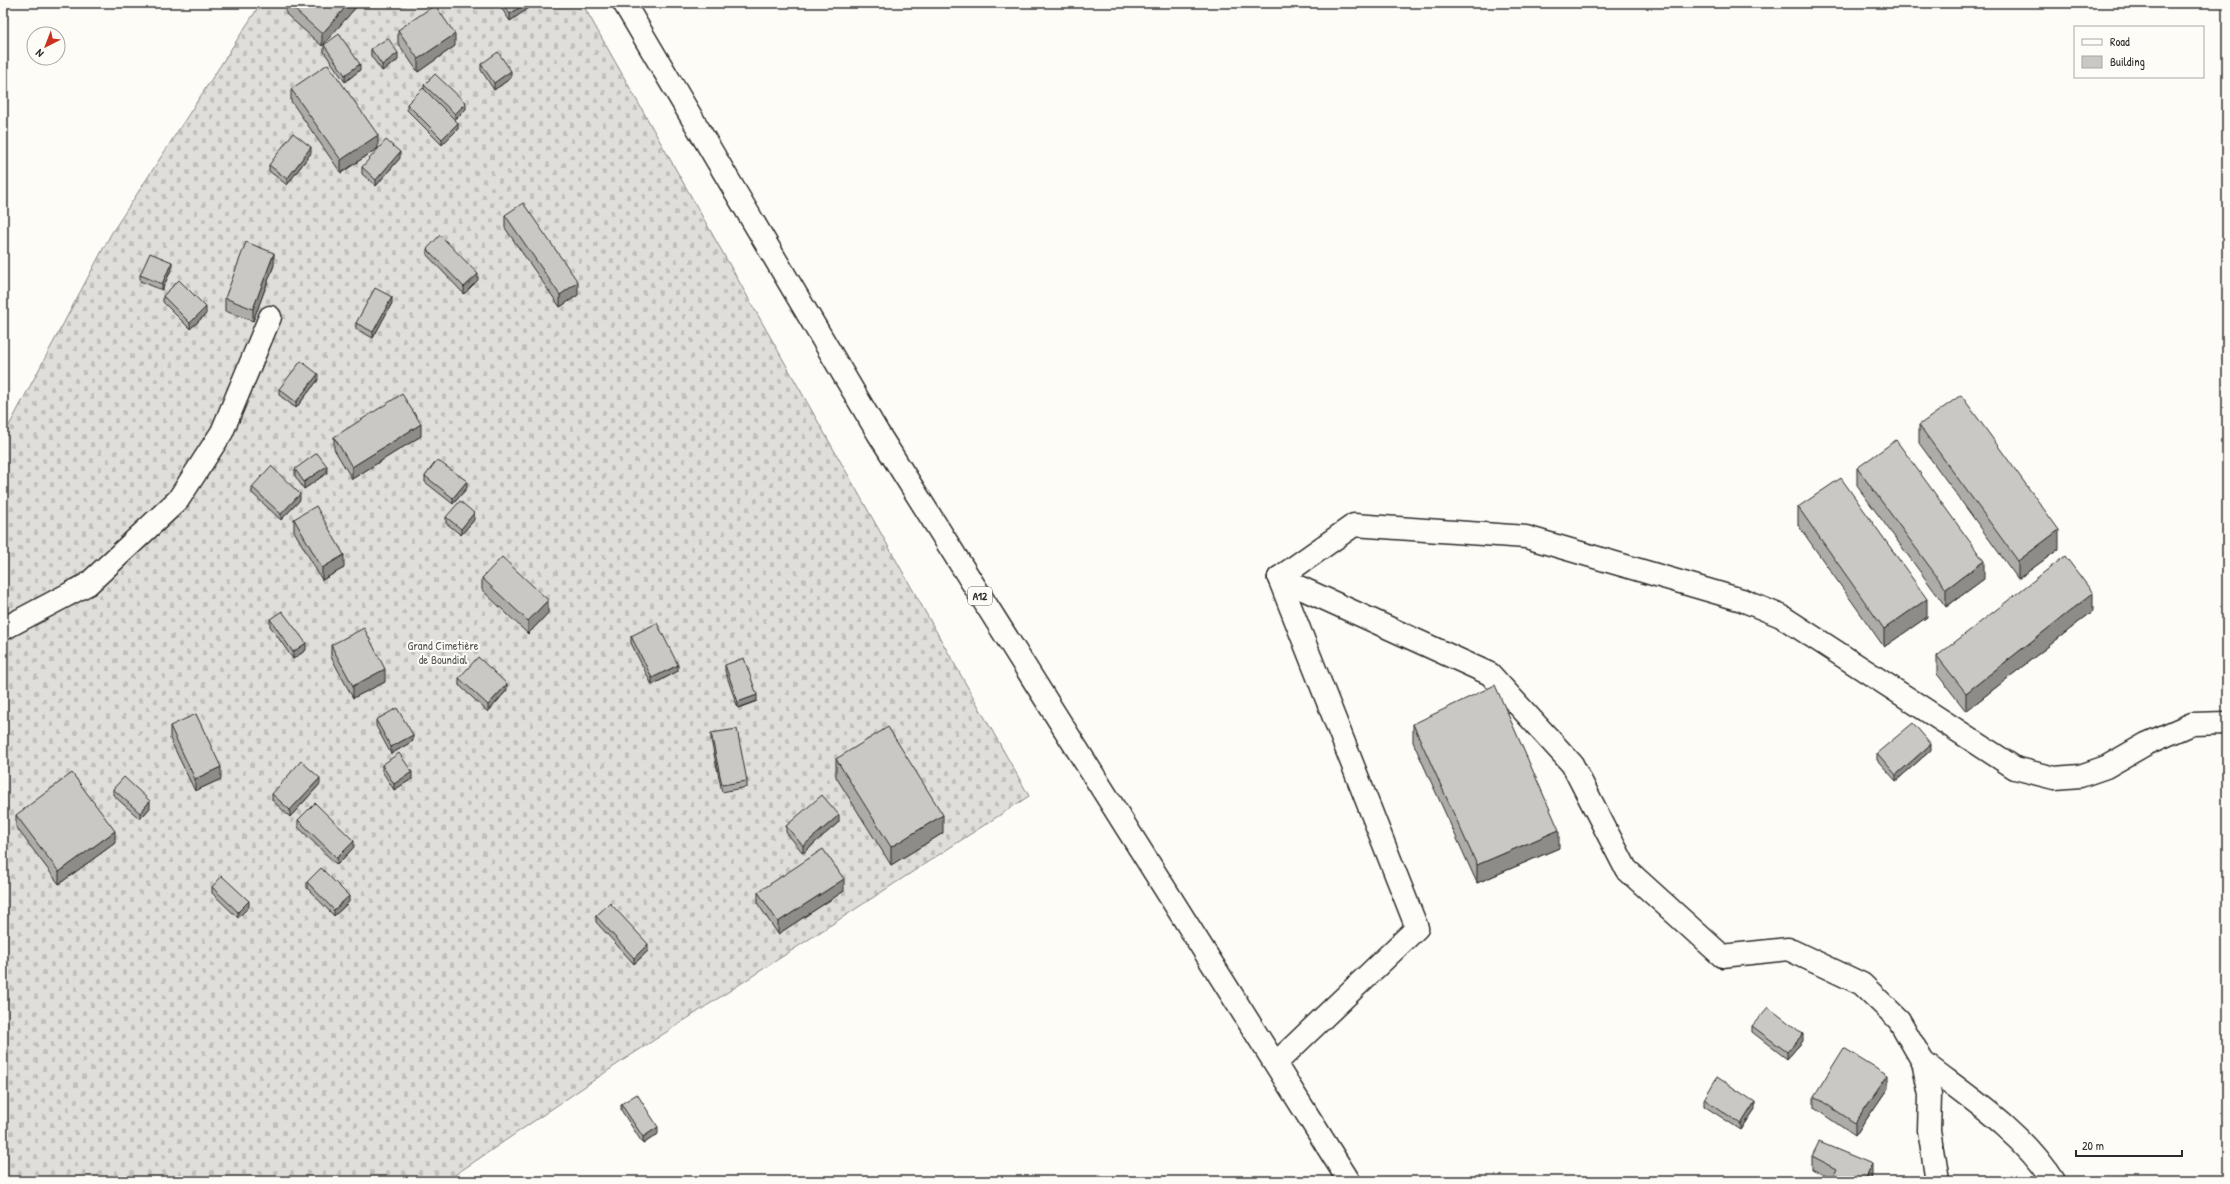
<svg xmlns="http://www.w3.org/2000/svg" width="2230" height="1184" font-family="'Patrick Hand',sans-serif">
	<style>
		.cemetery { fill: url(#cemetery-stones); stroke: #858482 }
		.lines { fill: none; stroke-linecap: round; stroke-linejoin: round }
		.street-casing { stroke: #2b2b2b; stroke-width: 25 }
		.primary-casing { stroke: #2b2b2b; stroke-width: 25 }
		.street { stroke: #fdfcf7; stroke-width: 22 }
		.primary { stroke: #fdfcf7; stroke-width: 22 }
		.wall { fill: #adaca9; stroke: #2b2b2b }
		.shaded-wall { fill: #8d8c89; stroke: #2b2b2b }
		.building { fill: #c9c8c4; stroke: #2b2b2b }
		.labels { text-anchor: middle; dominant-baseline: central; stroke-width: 4; stroke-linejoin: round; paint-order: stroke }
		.shield { fill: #fdfcf7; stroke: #6a6a68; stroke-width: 1 }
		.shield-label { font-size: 11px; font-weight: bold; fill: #2b2b2b }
		.park-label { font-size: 12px; fill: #585857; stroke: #fdfcf7 }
	</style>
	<defs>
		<pattern id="cemetery-stones" width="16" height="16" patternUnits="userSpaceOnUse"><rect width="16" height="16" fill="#dfdeda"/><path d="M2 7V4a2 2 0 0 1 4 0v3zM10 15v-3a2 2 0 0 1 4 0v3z" fill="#c0bfbb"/></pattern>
	</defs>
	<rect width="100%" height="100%" fill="#fdfcf7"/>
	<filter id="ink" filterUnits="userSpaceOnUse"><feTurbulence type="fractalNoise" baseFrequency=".025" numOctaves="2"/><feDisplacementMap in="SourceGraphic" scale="8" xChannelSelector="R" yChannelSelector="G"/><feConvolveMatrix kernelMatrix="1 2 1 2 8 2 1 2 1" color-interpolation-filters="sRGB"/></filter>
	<g filter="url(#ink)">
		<!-- cemetery -->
		<polygon class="cemetery" points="261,3 582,3 1029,796 625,1059 446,1181 3,1181 3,437 111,234"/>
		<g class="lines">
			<defs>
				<g id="street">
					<polyline points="1279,578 1354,525 1526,537 1742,600 1781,616 2015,768 2054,778 2080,776 2106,767 2146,744 2192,724 2227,723"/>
					<polyline points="1279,578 1490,674 1572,764 1626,869 1722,956 1788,949 1862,984 1899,1020 1923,1062 1930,1095 1929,1130 1937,1181"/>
					<polyline points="3,629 88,584 178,500 222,432 270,317"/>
					<path d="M1923 1062C1968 1097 2023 1132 2053 1181"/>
					<polyline points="1276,1063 1417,928 1279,578"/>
				</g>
				<polyline id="primary" points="624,3 878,433 1349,1181"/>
			</defs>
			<!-- street casing -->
			<use href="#street" class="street-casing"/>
			<!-- primary casing -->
			<use href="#primary" class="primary-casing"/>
			<!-- street -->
			<use href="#street" class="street"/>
			<!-- primary -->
			<use href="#primary" class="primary"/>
		</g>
		<!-- wall -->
		<g class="wall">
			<polygon points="286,3 357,3 357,6 322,46 286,14"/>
			<polygon points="498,3 536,3 510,21"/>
			<polygon points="398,30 455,46 418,72 398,43"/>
			<polygon points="324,45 360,70 345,82 324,52"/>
			<polygon points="371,49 398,60 382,71 371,56"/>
			<polygon points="481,64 511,78 494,90 481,70"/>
			<polygon points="424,85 466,109 455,120 458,129 442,145 407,110 407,104 424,90"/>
			<polygon points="291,89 378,148 341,173 291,101"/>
			<polygon points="311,153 287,185 269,171 269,165"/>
			<polygon points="400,158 376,186 362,174 362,167"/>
			<polygon points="505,215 578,295 560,307 505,228"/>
			<polygon points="427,249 478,280 464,294 427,255"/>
			<polygon points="274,265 253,321 225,311 225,298"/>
			<polygon points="172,268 162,290 140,281 140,275"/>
			<polygon points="163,296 206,314 190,329 163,302"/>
			<polygon points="392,303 373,338 356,329 356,323"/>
			<polygon points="318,380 296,408 279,395 279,389"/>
			<polygon points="1919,425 2059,549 2018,579 1919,443"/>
			<polygon points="421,436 352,479 334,449 334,437"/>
			<polygon points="1857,468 1984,579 1946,607 1857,486"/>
			<polygon points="295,469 327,473 304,489 295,476"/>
			<polygon points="425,476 467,488 453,504 425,482"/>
			<polygon points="252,487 300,500 281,520 252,493"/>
			<polygon points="1798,507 1927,617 1884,647 1798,525"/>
			<polygon points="446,517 474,520 461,535 446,523"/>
			<polygon points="294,519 344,568 322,580 294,531"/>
			<polygon points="482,578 548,613 528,634 482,590"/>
			<polygon points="2093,611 1966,711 1937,674 1937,656"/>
			<polygon points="270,619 306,650 293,659 270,626"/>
			<polygon points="631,636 678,671 652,685 631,643"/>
			<polygon points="331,645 385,682 353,698 331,657"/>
			<polygon points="725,665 757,701 738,708 725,671"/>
			<polygon points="459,678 507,690 488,712 459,685"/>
			<polygon points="376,720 413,741 391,754 376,726"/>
			<polygon points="1413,724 1559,848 1477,883 1413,742"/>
			<polygon points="170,726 221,779 195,791 170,739"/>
			<polygon points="711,733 747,781 747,787 722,792 711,740"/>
			<polygon points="1931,750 1896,781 1877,760 1877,753"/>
			<polygon points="836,759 943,833 891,865 836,777"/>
			<polygon points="382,765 412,779 394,790 382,771"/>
			<polygon points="320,784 290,817 272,800 272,794"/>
			<polygon points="113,789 150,808 140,819 113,795"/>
			<polygon points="16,815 115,843 59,884 16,827"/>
			<polygon points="298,820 354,847 337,865 298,827"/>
			<polygon points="839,822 803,853 786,832 786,826"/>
			<polygon points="307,882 349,902 334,916 307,888"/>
			<polygon points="212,887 249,907 238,918 212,893"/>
			<polygon points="844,891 778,934 758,904 758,892"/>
			<polygon points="596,916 648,951 634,964 596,922"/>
			<polygon points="1752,1026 1803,1041 1787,1059 1752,1032"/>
			<polygon points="1888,1088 1855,1136 1814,1108 1814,1096"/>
			<polygon points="1704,1099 1755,1109 1741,1130 1704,1106"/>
			<polygon points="621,1104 658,1134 643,1144 621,1110"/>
			<polygon points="1812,1156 1872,1176 1870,1181 1831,1181 1832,1179 1812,1169"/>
		</g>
		<!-- shaded-wall -->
		<g class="shaded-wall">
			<polygon points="349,3 357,3 357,6 322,46 322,34"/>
			<polygon points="526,3 536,3 510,21 510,14"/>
			<polygon points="455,34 455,46 418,72 418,59"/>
			<polygon points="398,53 398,60 382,71 382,65"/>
			<polygon points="360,64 360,70 345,82 345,75"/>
			<polygon points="511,71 511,78 494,90 494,83"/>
			<polygon points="466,103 466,109 455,120 455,114"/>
			<polygon points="458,123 458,129 442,145 442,139"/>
			<polygon points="378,135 378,148 341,173 341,160"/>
			<polygon points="311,147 311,153 287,185 287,179"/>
			<polygon points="400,152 400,158 376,186 376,180"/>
			<polygon points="274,253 274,265 253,321 253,309"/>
			<polygon points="172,262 172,268 162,290 162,284"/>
			<polygon points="478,274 478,280 464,294 464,287"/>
			<polygon points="578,282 578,295 560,307 560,295"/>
			<polygon points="392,297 392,303 373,338 373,332"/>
			<polygon points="206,307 206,314 190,329 190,323"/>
			<polygon points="318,374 318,380 296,408 296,402"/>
			<polygon points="421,424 421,436 352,479 352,467"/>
			<polygon points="327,466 327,473 304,489 304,482"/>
			<polygon points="467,481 467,488 453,504 453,498"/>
			<polygon points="300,494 300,500 281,520 281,514"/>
			<polygon points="474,513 474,520 461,535 461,529"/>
			<polygon points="2059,530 2059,549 2018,579 2018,561"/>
			<polygon points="344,555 344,568 322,580 322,568"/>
			<polygon points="1984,561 1984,579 1946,607 1946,589"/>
			<polygon points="2093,593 2093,611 1966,711 1966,693"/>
			<polygon points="1927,599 1927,617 1884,647 1884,629"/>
			<polygon points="548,600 548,613 528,634 528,621"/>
			<polygon points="306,643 306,650 293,659 293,652"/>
			<polygon points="678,665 678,671 652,685 652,678"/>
			<polygon points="385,669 385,682 353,698 353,686"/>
			<polygon points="507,684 507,690 488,712 488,705"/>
			<polygon points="757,695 757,701 738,708 738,702"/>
			<polygon points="413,735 413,741 391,754 391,747"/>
			<polygon points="1931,744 1931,750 1896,781 1896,775"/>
			<polygon points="221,767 221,779 195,791 195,779"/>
			<polygon points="412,772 412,779 394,790 394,784"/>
			<polygon points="320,778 320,784 290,817 290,810"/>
			<polygon points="150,801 150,808 140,819 140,813"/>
			<polygon points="839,815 839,822 803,853 803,846"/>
			<polygon points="943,815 943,833 891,865 891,847"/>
			<polygon points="1559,830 1559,848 1477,883 1477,865"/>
			<polygon points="115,831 115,843 59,884 59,872"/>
			<polygon points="354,841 354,847 337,865 337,858"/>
			<polygon points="844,879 844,891 778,934 778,922"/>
			<polygon points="349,896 349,902 334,916 334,910"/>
			<polygon points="249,901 249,907 238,918 238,912"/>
			<polygon points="648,944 648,951 634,964 634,958"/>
			<polygon points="1803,1034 1803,1041 1787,1059 1787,1052"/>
			<polygon points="1888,1075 1888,1088 1855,1136 1855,1123"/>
			<polygon points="1755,1102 1755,1109 1741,1130 1741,1124"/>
			<polygon points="658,1127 658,1134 643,1144 643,1137"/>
			<polygon points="1872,1164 1872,1176 1870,1181 1865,1181"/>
		</g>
		<!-- building -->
		<g class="building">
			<polygon points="287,3 349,3 322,34"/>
			<polygon points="502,3 526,3 510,14"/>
			<polygon points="435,5 455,34 418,59 398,30"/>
			<polygon points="339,34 360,64 345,75 324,45"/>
			<polygon points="388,38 398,53 382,65 371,49"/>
			<polygon points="498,52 511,71 494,83 481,64"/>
			<polygon points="328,64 378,135 341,160 291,89"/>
			<polygon points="435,74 466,103 455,114 424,85"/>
			<polygon points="423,88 458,123 442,139 407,104"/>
			<polygon points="293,133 311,147 287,179 269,165"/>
			<polygon points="386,140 400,152 376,180 362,167"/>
			<polygon points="523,203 578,282 560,295 505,215"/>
			<polygon points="440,235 478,274 464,287 427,249"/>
			<polygon points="246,242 274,253 253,309 225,298"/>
			<polygon points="150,253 172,262 162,284 140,275"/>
			<polygon points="179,280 206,307 190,323 163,296"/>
			<polygon points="375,288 392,297 373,332 356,323"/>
			<polygon points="301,361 318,374 296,402 279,389"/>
			<polygon points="402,394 421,424 352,467 334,437"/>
			<polygon points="1961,395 2059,530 2018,561 1919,425"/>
			<polygon points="1896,440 1984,561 1946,589 1857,468"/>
			<polygon points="317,453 327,466 304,482 295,469"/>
			<polygon points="437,460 467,481 453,498 425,476"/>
			<polygon points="271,466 300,494 281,514 252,487"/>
			<polygon points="1841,478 1927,599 1884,629 1798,507"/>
			<polygon points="460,501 474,513 461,529 446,517"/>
			<polygon points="316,506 344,555 322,568 294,519"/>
			<polygon points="2065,556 2093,593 1966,693 1937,656"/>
			<polygon points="502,557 548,600 528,621 482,578"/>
			<polygon points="282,611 306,643 293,652 270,619"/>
			<polygon points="657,623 678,665 652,678 631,636"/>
			<polygon points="364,628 385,669 353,686 331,645"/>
			<polygon points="478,657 507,684 488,705 459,678"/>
			<polygon points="744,658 757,695 738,702 725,665"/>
			<polygon points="1495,685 1559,830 1477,865 1413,724"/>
			<polygon points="397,708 413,735 391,747 376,720"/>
			<polygon points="196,714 221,767 195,779 170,726"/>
			<polygon points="1913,723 1931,744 1896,775 1877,753"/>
			<polygon points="888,727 943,815 891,847 836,759"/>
			<polygon points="737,729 747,781 722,785 711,733"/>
			<polygon points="399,753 412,772 394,784 382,765"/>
			<polygon points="301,761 320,778 290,810 272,794"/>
			<polygon points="72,773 115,831 59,872 16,815"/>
			<polygon points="124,777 150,801 140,813 113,789"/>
			<polygon points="822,795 839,815 803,846 786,826"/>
			<polygon points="315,803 354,841 337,858 298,820"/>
			<polygon points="823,849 844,879 778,922 758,892"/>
			<polygon points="321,868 349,896 334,910 307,882"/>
			<polygon points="222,876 249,901 238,912 212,887"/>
			<polygon points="610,903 648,944 634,958 596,916"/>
			<polygon points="1768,1007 1803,1034 1787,1052 1752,1026"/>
			<polygon points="1844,1048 1888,1075 1855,1123 1814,1096"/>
			<polygon points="1717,1077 1755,1102 1741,1124 1704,1099"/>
			<polygon points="637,1094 658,1127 643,1137 621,1104"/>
			<polygon points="1819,1142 1872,1164 1865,1181 1831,1181 1837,1169 1812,1156"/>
		</g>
	</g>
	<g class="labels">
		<!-- shield labels -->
		<rect class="shield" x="968" y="587" width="24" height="18" rx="3"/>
		<g class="shield-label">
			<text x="980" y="596">A12</text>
		</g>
		<!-- park labels -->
		<g class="park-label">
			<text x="443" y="645">Grand Cimetière<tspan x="443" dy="14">de Boundial</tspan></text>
		</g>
	</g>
	<!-- margin -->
	<rect width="2230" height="1184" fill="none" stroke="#fdfcf7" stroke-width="16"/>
	<rect x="8" y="8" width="2214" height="1168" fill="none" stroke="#2b2b2b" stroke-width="1.5" filter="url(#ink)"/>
	<!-- legend -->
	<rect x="2074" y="26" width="130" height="52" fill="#fdfcf7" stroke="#a9a8a5"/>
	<rect x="2082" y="39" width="20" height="6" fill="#fdfcf7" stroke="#a9a8a5"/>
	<text x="2110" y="46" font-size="12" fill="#2b2b2b">Road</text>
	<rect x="2082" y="56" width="20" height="12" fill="#c9c8c4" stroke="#a9a8a5"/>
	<text x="2110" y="66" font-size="12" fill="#2b2b2b">Building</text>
	<!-- north arrow -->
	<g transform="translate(46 46) rotate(222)"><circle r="19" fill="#fdfcf7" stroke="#a9a8a5"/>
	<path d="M0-3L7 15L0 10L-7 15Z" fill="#c8321e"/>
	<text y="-6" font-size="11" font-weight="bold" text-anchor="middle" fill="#2b2b2b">N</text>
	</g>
	<!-- scale -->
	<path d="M2076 1150v6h106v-6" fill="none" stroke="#2b2b2b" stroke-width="2"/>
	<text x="2082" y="1150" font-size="12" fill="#2b2b2b" stroke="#fdfcf7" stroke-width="3" paint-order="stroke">20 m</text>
</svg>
